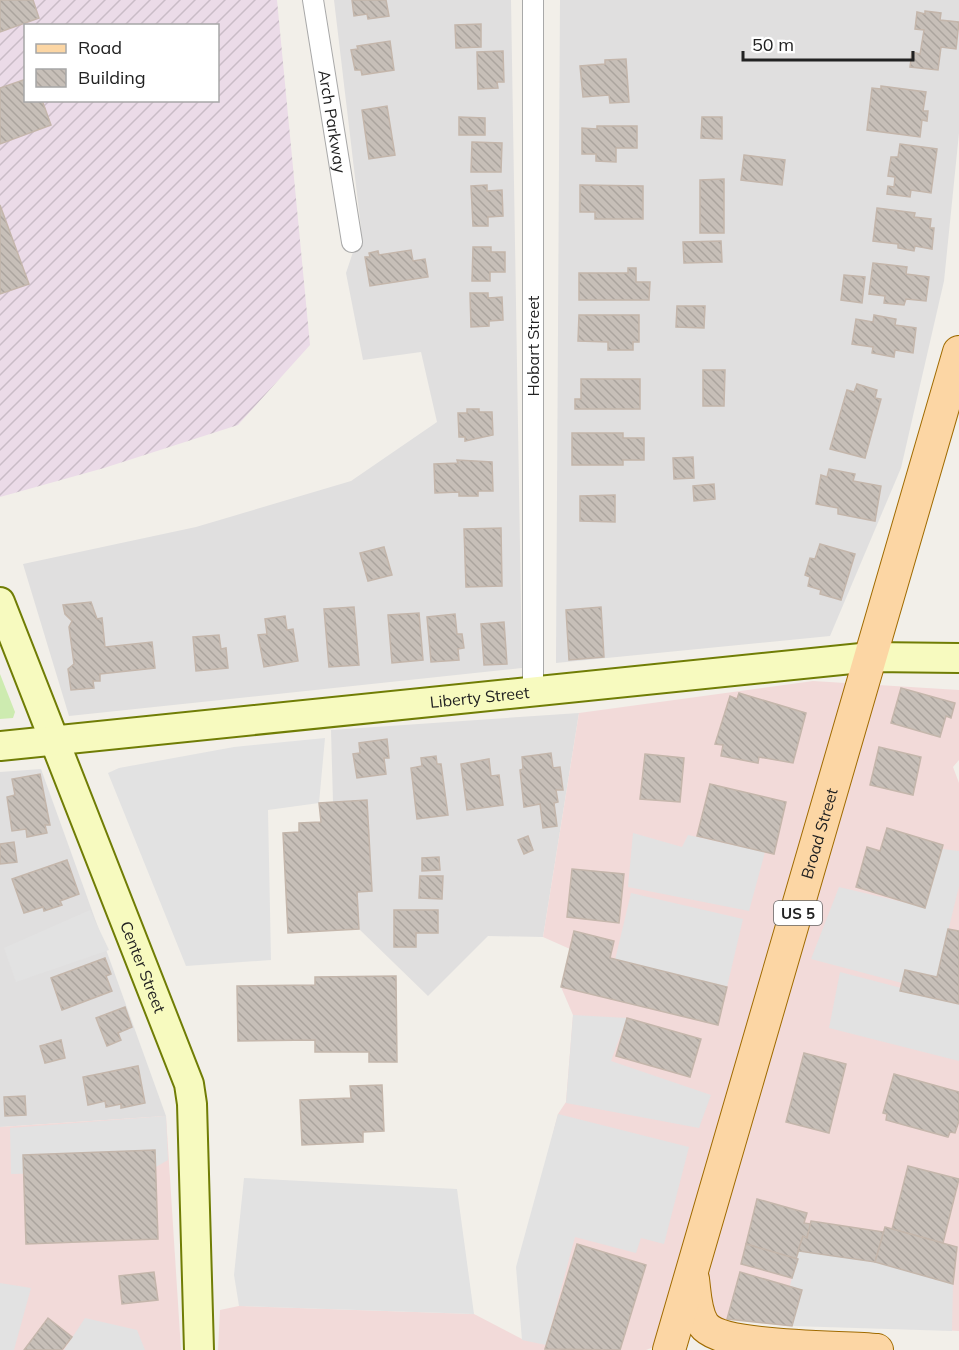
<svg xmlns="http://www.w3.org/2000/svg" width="959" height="1350" font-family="Mulish,sans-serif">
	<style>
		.residential { fill: #e0dfdf }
		.commercial { fill: #f2dad9 }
		.industrial { fill: url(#industrial-furrows); fill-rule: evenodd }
		.garden { fill: #cdebb0 }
		.parking { fill: #e2e2e2 }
		.building { fill: url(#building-back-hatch); stroke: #c4b6ab; stroke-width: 1.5 }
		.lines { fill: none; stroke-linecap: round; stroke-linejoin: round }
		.minor-casing { stroke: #a9a9a9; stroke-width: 22 }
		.secondary-casing { stroke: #707d05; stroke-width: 32 }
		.primary-casing { stroke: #a06b00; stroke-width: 34 }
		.minor { stroke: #fff; stroke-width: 20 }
		.secondary { stroke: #f7fabf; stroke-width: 28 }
		.primary { stroke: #fcd6a4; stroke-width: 32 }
		.labels { text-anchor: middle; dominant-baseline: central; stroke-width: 6; stroke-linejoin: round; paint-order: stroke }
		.shield { fill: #fff; stroke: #646464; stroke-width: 1.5 }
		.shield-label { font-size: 15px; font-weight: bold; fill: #222 }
		.street-label { font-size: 16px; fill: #222; stroke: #fff }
	</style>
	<defs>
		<pattern id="industrial-furrows" width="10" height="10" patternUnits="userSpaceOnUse" patternTransform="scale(1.5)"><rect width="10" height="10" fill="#ebdbe8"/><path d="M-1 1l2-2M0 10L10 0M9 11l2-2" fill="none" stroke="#c9bcc7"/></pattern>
		<pattern id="building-back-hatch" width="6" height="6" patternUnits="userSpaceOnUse" patternTransform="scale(1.5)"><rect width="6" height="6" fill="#c7bfb8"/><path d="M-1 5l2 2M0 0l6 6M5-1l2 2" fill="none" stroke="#aba49e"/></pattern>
	</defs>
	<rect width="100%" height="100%" fill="#f2efe9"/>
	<!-- residential -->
	<g class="residential">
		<polygon points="334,0 511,0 522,668 69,716 23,564 196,527 351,481 437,422 421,352 363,360 346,273 361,228"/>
		<polygon points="560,0 959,0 959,133 944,281 901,468 830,636 556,663"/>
		<polygon points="579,713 543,937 488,936 428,996 359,929 357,892 372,890 367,801 333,802 331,730"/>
		<polygon points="41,769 166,1116 0,1127 0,772"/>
	</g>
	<!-- commercial -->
	<g class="commercial">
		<polygon points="813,681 959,690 959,760 953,767 959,783 959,1331 727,1319 646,1350 218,1350 220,1310 239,1306 474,1314 522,1339 530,1223 558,1114 566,1102 573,1015 561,987 570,949 543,937 579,713"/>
		<polygon points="166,1116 181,1350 0,1350 0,1127"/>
	</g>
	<!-- industrial -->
	<path class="industrial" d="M0 0H277L310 345 238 425 104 468 0 497ZM26 26H218V100H26Z"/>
	<!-- garden -->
	<polygon class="garden" points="0,674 15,712 13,718 0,719"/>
	<!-- parking -->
	<g class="parking">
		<polygon points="325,738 319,803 268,810 271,960 186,966 108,773 119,768 234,747"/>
		<polygon points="633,833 682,847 688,835 765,852 749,911 628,887"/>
		<polygon points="942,849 959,851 959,886 937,977 905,970 902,983 811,959 839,887 924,907"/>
		<polygon points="631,893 743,919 727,987 615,960"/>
		<polygon points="90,910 109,950 16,982 4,948"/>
		<polygon points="840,972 959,1003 959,1061 829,1028"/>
		<polygon points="573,1015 627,1018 611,1061 711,1095 699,1128 566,1103"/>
		<polygon points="558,1114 689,1147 664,1244 641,1238 636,1253 575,1237 546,1345 522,1340 516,1267"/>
		<polygon points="166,1116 168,1160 149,1171 11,1174 10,1128"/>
		<polygon points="244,1178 457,1189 474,1314 239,1306 234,1275"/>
		<polygon points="798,1251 875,1262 953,1284 952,1331 792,1326 802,1290 790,1286"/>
		<polygon points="0,1283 31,1288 14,1350 0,1350"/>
		<polygon points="85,1318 137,1330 145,1350 64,1350"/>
	</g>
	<!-- building -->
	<g class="building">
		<polygon points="0,0 33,0 39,18 0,32"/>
		<polygon points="352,0 386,0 389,16 368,19 367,14 354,16"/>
		<polygon points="925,11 941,13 940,20 959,22 956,49 941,47 938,70 910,67 912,52 920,54 924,30 915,29 917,12 925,14"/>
		<polygon points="481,24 481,47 456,48 455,25"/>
		<polygon points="390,41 394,70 362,75 361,70 355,70 351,50 358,49 357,46"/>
		<polygon points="503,51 504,82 497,82 498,88 478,89 477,52"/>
		<polygon points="626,59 629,102 610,103 609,95 583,97 580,66 605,64 605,60"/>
		<polygon points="26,79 26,100 42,100 51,125 0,144 0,88"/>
		<polygon points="881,86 926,92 923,111 928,111 927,121 922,120 920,137 867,130 872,88 881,89"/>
		<polygon points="387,106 395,155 369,159 362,110"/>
		<polygon points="459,117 485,118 485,135 459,135"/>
		<polygon points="702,117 722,117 722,139 701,138"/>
		<polygon points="597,126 637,126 637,148 616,148 616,162 596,161 596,154 582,154 582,128 597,129"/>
		<polygon points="472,142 502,143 501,172 471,172"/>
		<polygon points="900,144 937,149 931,193 911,190 910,197 887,194 888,186 894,187 895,177 888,176 891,157 898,157"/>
		<polygon points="744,155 785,160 782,185 741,180"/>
		<polygon points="724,179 724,233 700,233 700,180"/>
		<polygon points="487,185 487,191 502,190 503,216 488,217 488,226 473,226 471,186"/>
		<polygon points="580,185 643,186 643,219 595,219 595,212 580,212"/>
		<polygon points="0,205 29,284 0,294"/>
		<polygon points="877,208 915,213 914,217 931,219 930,228 934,228 932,249 915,246 914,251 898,248 898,244 873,241"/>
		<polygon points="721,241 722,262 684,263 683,242"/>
		<polygon points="473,247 491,247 491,252 505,252 505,272 490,272 490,281 472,281"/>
		<polygon points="411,250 413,261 425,259 428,277 370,286 365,257 370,257 369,253 378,251 379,255"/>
		<polygon points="873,263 907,267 906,274 929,277 926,301 906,299 904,305 884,303 885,296 869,294"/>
		<polygon points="628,268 636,268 636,282 650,282 649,300 579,300 579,273 628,273"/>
		<polygon points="844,275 865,277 862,303 841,300"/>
		<polygon points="470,293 488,293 488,298 502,297 503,320 489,321 489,326 471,327"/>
		<polygon points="677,306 705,306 704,328 676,327"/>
		<polygon points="579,315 639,315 639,342 633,342 633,350 608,350 608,342 578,341"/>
		<polygon points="874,315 896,319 895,325 916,328 913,353 895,350 894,357 872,353 873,347 852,344 856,319 873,322"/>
		<polygon points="703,370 725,370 724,406 703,406"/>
		<polygon points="581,379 640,379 640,409 575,409 575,399 581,399"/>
		<polygon points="857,384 877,390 875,398 881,399 865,458 830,449 847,390 854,392"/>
		<polygon points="467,409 479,409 479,412 492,412 493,435 465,441 465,437 459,437 458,413 467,413"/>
		<polygon points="572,433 623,433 623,438 644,438 644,460 623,460 623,465 572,465"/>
		<polygon points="693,457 694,478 674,479 673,458"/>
		<polygon points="457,460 492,462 493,491 478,491 478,496 459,496 459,492 435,493 434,464 458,463"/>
		<polygon points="829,469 855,474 853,481 881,486 875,521 838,514 838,508 816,504 821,475 827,477"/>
		<polygon points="714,484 715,499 694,501 693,486"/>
		<polygon points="615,495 615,522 580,521 580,496"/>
		<polygon points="501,528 502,586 466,587 464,529"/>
		<polygon points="820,544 855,554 841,600 820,594 821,590 808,586 810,577 805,575 810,558 815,559"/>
		<polygon points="384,547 392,575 368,581 360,553"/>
		<polygon points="91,602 97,619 102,618 105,647 152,642 155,668 100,674 100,681 93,681 94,688 71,690 68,669 74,664 69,627 72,621 65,614 63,605"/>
		<polygon points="354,607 359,665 329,667 324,609"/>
		<polygon points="601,607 604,657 569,660 566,610"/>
		<polygon points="419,613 423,660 392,663 388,615"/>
		<polygon points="455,614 457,634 462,634 464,648 458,649 459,660 431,662 427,617"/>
		<polygon points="285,616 287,630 293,629 298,661 264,667 258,635 267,634 265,619"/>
		<polygon points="504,622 507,664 484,665 481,624"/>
		<polygon points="219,635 221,649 226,648 228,668 196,671 193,637"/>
		<polygon points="901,688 955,703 951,718 946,716 940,737 891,723"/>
		<polygon points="739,693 806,713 793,763 759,757 758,763 721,756 723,745 715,744 730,696 737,699"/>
		<polygon points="387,739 389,758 384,758 386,774 357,778 353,754 360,753 359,743"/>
		<polygon points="879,747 921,757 913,795 870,785"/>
		<polygon points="551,753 553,768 560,767 563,790 556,790 558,802 554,803 557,826 543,828 540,804 524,807 520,770 523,769 522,757"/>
		<polygon points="645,754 684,758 680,802 640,799"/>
		<polygon points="436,756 437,764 441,764 448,815 417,819 411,768 422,766 421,758"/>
		<polygon points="489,759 491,776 499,775 503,805 467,810 461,764"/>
		<polygon points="40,774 50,825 45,825 47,833 27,837 26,829 12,831 7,797 15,795 12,779"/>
		<polygon points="710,784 786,802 774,854 697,836"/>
		<polygon points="367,800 372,891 357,892 359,929 288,933 283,833 299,832 299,823 321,822 319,803"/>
		<polygon points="887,828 943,845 925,908 856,887 867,847 880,851"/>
		<polygon points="528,836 533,850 524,854 518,840"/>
		<polygon points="14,842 17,862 0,864 0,844"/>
		<polygon points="439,857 440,870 422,871 422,858"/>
		<polygon points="67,860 79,894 60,901 62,905 44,911 43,907 24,913 12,879"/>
		<polygon points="572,869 624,874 619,923 567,917"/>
		<polygon points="420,876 443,876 442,899 419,898"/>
		<polygon points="394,910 438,910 438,933 416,933 416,947 394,947"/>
		<polygon points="948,929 959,931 959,1004 900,991 905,970 937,977"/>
		<polygon points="574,931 614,941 610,958 727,987 718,1025 561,987"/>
		<polygon points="105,958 111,974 106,976 112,991 62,1010 51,978"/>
		<polygon points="396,976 397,1062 369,1062 369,1052 315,1052 315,1040 238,1041 237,986 315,985 315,977"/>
		<polygon points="125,1007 132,1027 118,1033 121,1040 107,1046 96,1018"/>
		<polygon points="627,1018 701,1039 690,1077 616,1056"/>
		<polygon points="61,1040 65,1058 45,1063 40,1046"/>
		<polygon points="804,1053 846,1064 829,1133 786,1122"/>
		<polygon points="138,1066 145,1103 121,1108 121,1104 106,1107 105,1101 88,1105 83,1077"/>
		<polygon points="894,1074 959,1092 959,1121 955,1133 950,1132 948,1137 886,1120 887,1114 883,1113"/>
		<polygon points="382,1085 384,1131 363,1132 363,1142 302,1145 300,1100 351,1098 350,1086"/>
		<polygon points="25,1096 26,1115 5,1116 4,1097"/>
		<polygon points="155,1150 158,1239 26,1244 23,1155"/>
		<polygon points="908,1166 959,1179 943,1243 892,1229"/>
		<polygon points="757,1199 807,1213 804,1223 811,1224 807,1238 803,1236 796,1259 746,1244"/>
		<polygon points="811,1221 884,1232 875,1262 798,1251 803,1236 807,1238"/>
		<polygon points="885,1227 957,1247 953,1284 875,1262"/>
		<polygon points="577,1244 646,1265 620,1350 545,1349"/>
		<polygon points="746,1244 798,1259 792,1278 741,1264"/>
		<polygon points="154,1272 158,1300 122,1304 119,1276"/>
		<polygon points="740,1272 802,1290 792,1326 727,1319"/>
		<polygon points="48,1318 72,1337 62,1350 24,1350"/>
	</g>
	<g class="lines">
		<defs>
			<g id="minor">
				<path id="s1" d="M313 0 352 242"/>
				<polyline points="533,0 533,691"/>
			</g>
			<g id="secondary">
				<path id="s2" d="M0 602 189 1084 192 1104 199 1350"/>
				<path id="s3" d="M0 746 871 657 959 658"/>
			</g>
			<g id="primary">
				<path d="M693 1279C695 1294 695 1311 703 1324 721 1350 842 1346 877 1350"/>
				<path id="s4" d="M669 1350 959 352"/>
			</g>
		</defs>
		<!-- minor casing -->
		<use href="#minor" class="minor-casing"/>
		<!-- secondary casing -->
		<use href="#secondary" class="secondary-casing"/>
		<!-- primary casing -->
		<use href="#primary" class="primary-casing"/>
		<!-- minor -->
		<use href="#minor" class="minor"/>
		<!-- secondary -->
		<use href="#secondary" class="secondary"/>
		<!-- primary -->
		<use href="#primary" class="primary"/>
	</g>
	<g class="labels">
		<!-- shield labels -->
		<rect class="shield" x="774" y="901" width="48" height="24" rx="4.5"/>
		<g class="shield-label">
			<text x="798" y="913">US 5</text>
		</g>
		<!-- street labels -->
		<g class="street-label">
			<text stroke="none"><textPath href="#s1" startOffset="123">Arch Parkway</textPath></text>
			<text transform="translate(533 346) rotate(-90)">Hobart Street</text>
			<text stroke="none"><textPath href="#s3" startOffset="482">Liberty Street</textPath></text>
			<text stroke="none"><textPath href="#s4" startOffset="538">Broad Street</textPath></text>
			<text stroke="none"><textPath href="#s2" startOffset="392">Center Street</textPath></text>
		</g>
	</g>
	<!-- legend -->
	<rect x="24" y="24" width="195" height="78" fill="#ffffff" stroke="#a7a7a7" stroke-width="1.5"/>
	<rect x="36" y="44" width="30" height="9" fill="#fcd6a4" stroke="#a7a7a7" stroke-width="1.5"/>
	<text x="78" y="54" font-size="18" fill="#222222">Road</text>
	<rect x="36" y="69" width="30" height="18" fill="url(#building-back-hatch)" stroke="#a7a7a7" stroke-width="1.5"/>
	<text x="78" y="84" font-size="18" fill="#222222">Building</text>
	<!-- scale -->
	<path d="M743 51v9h170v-9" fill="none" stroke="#222222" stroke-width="3"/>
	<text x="752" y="51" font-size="18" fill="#222222" stroke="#ffffff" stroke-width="4.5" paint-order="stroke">50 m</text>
</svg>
